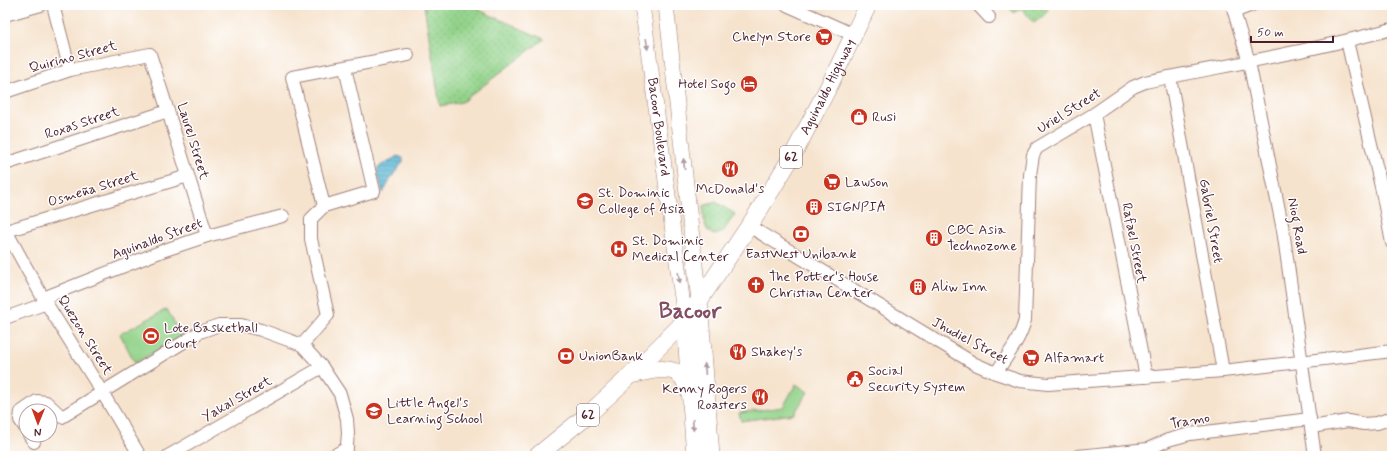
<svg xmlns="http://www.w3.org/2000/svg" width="1397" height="461" font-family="Mynerve,sans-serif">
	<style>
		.grass { fill: url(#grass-dots); stroke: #6e785a }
		.garden { fill: #91d288; stroke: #6e785a }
		.water { fill: url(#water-rules); stroke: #4e697e }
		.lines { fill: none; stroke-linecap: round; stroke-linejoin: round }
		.minor-casing { stroke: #a0817c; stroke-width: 14 }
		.major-casing { stroke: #a0817c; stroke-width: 16 }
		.highway-casing { stroke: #a0817c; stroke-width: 18 }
		.minor { stroke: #fff; stroke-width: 12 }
		.major { stroke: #fff; stroke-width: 15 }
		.highway { stroke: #fff; stroke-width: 17 }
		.oneway { fill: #ae9aa0 }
		.labels { text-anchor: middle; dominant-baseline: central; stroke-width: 3; stroke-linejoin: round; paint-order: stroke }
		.shield { fill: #fff; stroke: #80626b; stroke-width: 1 }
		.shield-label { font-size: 13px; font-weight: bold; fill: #4a1f2b }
		.poi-label { font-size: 14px; fill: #4a1f2b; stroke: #fff; text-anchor: start }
		.street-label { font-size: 14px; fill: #4a1f2b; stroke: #fff }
		.town-label { font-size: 22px; font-weight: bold; fill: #834f62; stroke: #fff }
	</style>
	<defs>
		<pattern id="grass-dots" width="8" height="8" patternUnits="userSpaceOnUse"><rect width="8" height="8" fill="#91d288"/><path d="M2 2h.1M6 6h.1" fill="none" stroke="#7fb476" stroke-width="1.8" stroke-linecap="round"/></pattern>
		<pattern id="water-rules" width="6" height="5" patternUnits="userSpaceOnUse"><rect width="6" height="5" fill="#53b3d2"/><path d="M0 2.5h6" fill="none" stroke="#4791ab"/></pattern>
	</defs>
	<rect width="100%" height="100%" fill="#fff"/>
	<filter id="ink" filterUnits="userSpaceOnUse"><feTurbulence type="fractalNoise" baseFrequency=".025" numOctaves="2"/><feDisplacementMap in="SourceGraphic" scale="8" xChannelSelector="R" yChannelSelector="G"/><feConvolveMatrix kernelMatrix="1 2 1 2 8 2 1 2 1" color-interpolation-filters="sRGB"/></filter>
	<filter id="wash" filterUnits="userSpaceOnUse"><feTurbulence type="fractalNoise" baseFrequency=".012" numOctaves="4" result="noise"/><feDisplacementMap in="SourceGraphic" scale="16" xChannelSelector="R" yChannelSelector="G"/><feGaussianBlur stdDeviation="0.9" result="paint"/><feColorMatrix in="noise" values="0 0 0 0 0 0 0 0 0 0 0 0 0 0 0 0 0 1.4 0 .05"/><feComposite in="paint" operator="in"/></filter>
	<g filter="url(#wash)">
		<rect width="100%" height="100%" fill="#f6e3cd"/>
		<!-- grass -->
		<g class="grass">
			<polygon points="424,5 478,5 479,10 544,39 462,102 440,106"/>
			<polygon points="1007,5 1045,5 1048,11 1042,17 1034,23 1021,8 1014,13"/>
			<path d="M716 202 735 214 722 233 714 235C703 231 704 217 703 206Z"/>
		</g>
		<!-- garden -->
		<g class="garden">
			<polygon points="167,309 182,337 135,363 120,334"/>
			<polygon points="796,384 808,392 794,414 741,421 739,413 783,407"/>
		</g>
		<!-- water -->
		<polygon class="water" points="398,156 403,158 403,162 393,175 383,193 377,172 378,167"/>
	</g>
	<g filter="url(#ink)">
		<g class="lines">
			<defs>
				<g id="minor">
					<polyline points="53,5 70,70"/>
					<polyline points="787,5 854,35"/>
					<polyline points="978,5 989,17"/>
					<polyline points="1232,5 1249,62 1283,230 1315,456"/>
					<polyline points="1234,12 1252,5"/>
					<polyline points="5,15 41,5"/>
					<polyline points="1347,41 1382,191 1392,243"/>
					<polyline points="1170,77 1223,371"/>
					<polyline points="5,92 70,70 150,54 207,236"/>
					<polyline points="1094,114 1146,377"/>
					<polyline points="5,164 168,111"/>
					<polyline points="324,206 292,77 408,55"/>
					<polyline points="749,226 975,364 996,373 1020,381 1048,384 1223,371 1392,351"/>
					<polyline points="5,229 43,298 102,392 140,456"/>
					<polyline points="6,231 188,176"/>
					<polyline points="43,298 165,250 207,236 283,216"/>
					<polyline points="5,318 47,303"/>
					<polyline points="302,345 328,315 311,239 311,219 324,206 374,191 345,68"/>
					<path d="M996 373C1007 356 1020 340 1025 320L1030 175 1033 155 1037 148 1094 114 1133 87 1145 82C1228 65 1311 51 1392 29"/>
					<polyline points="1311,427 1348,421 1364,424 1377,423 1392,418"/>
					<polyline points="26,429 20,420 21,412 37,401 46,402 62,417 200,332 219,325 241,325 261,330 302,345 322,367 340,394 347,419 348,433 346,456"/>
					<polyline points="29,435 34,442"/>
					<polyline points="168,456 322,367"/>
					<polyline points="333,456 347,448"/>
					<polyline points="1078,456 1148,449 1168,440 1190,434 1310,419"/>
				</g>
				<g id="major">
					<path id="s1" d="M642 5 685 320"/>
					<polyline points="666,5 699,301"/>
				</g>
				<g id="highway">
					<polyline points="699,301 711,456"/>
					<polyline points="685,320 695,456"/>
					<path d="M631 375C645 372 671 363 682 377 685 381 687 386 689 391"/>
					<path id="s2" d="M537 456 591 412 631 375 679 327 699 301 755 217 794 153 829 86 868 5"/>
				</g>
			</defs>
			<!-- minor casing -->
			<use href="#minor" class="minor-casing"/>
			<!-- major casing -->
			<use href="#major" class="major-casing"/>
			<!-- highway casing -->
			<use href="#highway" class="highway-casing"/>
			<!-- minor -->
			<use href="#minor" class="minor"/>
			<!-- major -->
			<use href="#major" class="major"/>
			<!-- highway -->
			<use href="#highway" class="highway"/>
		</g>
		<!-- one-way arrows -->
		<defs><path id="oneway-solid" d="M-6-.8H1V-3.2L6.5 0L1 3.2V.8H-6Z"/></defs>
		<g class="oneway">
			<use href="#oneway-solid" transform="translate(647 44) rotate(82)"/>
			<use href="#oneway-solid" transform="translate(684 164) rotate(-96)"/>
			<use href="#oneway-solid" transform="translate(679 278) rotate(82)"/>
			<use href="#oneway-solid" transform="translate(705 369) rotate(-94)"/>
			<use href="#oneway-solid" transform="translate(693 425) rotate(86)"/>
		</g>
	</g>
	<!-- icons -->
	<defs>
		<symbol id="supermarket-disc" viewBox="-11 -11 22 22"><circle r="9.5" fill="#c8321e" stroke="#fff"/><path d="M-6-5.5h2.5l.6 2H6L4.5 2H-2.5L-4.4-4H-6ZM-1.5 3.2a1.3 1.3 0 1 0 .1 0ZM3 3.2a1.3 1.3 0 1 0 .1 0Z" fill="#fff"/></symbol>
		<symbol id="hotel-disc" viewBox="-11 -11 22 22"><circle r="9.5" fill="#c8321e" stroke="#fff"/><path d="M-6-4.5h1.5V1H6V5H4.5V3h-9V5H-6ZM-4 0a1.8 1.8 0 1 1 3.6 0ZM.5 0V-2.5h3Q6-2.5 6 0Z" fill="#fff"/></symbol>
		<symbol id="shop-disc" viewBox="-11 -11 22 22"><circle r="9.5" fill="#c8321e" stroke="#fff"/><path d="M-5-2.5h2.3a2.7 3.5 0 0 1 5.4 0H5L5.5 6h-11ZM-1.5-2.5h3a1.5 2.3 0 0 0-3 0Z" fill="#fff"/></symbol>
		<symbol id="restaurant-disc" viewBox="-11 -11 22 22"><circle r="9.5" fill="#c8321e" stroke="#fff"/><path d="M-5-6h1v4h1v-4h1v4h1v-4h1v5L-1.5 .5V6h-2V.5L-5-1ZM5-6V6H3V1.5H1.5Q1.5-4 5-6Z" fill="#fff"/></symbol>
		<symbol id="university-disc" viewBox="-11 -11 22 22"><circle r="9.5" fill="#c8321e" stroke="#fff"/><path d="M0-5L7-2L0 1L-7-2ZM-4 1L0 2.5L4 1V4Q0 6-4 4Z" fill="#fff"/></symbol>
		<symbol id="building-disc" viewBox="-11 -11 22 22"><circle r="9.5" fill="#c8321e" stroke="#fff"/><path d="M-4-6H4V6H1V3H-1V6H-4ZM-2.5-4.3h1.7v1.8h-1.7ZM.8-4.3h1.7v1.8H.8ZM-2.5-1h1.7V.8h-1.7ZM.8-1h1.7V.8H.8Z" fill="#fff"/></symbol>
		<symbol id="bank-disc" viewBox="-11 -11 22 22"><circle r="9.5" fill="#c8321e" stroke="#fff"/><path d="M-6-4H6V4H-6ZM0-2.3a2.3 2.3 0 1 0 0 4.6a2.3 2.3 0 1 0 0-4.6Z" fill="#fff"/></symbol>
		<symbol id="hospital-disc" viewBox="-11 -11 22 22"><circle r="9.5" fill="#c8321e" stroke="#fff"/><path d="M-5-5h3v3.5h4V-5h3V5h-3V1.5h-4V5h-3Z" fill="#fff"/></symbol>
		<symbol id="church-disc" viewBox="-11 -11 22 22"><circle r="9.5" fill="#c8321e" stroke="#fff"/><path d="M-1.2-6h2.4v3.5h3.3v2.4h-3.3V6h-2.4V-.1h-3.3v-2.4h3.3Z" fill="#fff"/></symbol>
		<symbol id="stadium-disc" viewBox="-11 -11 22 22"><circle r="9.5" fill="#c8321e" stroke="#fff"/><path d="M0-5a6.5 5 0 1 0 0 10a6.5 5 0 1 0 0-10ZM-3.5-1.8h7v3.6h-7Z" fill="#fff"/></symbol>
		<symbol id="civic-disc" viewBox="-11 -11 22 22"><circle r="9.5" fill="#c8321e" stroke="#fff"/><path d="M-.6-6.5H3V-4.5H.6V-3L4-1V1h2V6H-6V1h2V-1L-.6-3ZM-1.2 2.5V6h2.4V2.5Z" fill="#fff"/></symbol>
		<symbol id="school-disc" viewBox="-11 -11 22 22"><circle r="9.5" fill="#c8321e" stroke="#fff"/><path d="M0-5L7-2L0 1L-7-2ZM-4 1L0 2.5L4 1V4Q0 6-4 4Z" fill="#fff"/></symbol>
	</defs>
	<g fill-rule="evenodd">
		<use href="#supermarket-disc" x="814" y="27" width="20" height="20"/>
		<use href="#hotel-disc" x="739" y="74" width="20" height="20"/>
		<use href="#shop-disc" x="849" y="107" width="20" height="20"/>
		<use href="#restaurant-disc" x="720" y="159" width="20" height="20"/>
		<use href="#supermarket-disc" x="822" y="172" width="20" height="20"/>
		<use href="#university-disc" x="575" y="191" width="20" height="20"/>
		<use href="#building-disc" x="804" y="197" width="20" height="20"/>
		<use href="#bank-disc" x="791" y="224" width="20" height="20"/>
		<use href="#building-disc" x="924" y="228" width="20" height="20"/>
		<use href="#hospital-disc" x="609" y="239" width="20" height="20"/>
		<use href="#church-disc" x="746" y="275" width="20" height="20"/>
		<use href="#building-disc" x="908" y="277" width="20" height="20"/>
		<use href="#stadium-disc" x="141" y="326" width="20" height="20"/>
		<use href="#restaurant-disc" x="728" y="342" width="20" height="20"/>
		<use href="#bank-disc" x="556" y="346" width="20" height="20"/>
		<use href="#supermarket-disc" x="1021" y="348" width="20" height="20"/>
		<use href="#civic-disc" x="845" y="369" width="20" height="20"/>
		<use href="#restaurant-disc" x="750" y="387" width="20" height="20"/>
		<use href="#school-disc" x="364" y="401" width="20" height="20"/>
	</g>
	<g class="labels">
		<!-- shield labels -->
		<g class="shield">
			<rect x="780" y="146" width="22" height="22" rx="3"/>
			<rect x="577" y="404" width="22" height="22" rx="3"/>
		</g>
		<g class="shield-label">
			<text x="791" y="157">62</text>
			<text x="588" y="415">62</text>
		</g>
		<!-- poi labels -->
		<g class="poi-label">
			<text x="811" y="37" text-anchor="end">Chelyn Store</text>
			<text x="736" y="84" text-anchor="end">Hotel Sogo</text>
			<text x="872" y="117">Rusi</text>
			<text x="845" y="182">Lawson</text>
			<text x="730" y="189" text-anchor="middle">McDonald's</text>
			<text x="598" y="193">St. Dominic<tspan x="598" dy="16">College of Asia</tspan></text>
			<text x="827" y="207">SIGNPIA</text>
			<text x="947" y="230">CBC Asia<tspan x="947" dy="16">Technozone</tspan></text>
			<text x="632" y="241">St. Dominic<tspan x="632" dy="16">Medical Center</tspan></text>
			<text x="801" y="254" text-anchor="middle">EastWest Unibank</text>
			<text x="769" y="277">The Potter's House<tspan x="769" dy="16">Christian Center</tspan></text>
			<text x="931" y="287">Aliw Inn</text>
			<text x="164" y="328">Lote Basketball<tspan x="164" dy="16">Court</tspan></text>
			<text x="751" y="352">Shakey's</text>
			<text x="579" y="356">UnionBank</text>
			<text x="1044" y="358">Alfamart</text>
			<text x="868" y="371">Social<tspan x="868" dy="16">Security System</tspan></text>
			<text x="747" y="389" text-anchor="end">Kenny Rogers<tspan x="747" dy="16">Roasters</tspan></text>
			<text x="387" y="403">Little Angel's<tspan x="387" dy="16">Learning School</tspan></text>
		</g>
		<!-- street labels -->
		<g class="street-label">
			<text transform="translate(73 57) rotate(-15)">Quirino Street</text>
			<text stroke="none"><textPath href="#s2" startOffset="475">Aguinaldo Highway</textPath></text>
			<text transform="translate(1069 111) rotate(-32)">Uriel Street</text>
			<text transform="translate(82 123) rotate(-18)">Roxas Street</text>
			<text stroke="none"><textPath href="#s1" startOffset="123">Bacoor Boulevard</textPath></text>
			<text transform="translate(193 141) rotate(73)">Laurel Street</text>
			<text transform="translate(93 189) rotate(-17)">Osmeña Street</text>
			<text transform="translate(1211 221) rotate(80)">Gabriel Street</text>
			<text transform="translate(1297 226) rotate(80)">Niog Road</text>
			<text transform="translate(157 239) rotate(-20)">Aguinaldo Street</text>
			<text transform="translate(1134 243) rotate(79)">Rafael Street</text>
			<text transform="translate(85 335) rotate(58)">Quezon Street</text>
			<text transform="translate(970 341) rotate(28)">Jhudiel Street</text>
			<text transform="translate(237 399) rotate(-30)">Yakal Street</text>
			<text transform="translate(1190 421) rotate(-10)">Tramo</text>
		</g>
		<!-- town labels -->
		<g class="town-label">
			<text x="690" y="312">Bacoor</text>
		</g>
	</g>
	<!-- margin -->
	<rect width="1397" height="461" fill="none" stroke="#fff" stroke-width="20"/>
	<!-- north arrow -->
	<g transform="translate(38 423) rotate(181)"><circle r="19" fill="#ffffff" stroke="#b7a5aa"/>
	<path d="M0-3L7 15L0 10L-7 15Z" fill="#c8321e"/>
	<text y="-6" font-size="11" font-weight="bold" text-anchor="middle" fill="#4a1f2b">N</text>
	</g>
	<!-- scale -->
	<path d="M1251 36v6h82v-6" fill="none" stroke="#4a1f2b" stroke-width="2"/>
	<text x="1257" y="36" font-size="12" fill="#4a1f2b" stroke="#ffffff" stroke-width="3" paint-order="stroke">50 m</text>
</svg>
